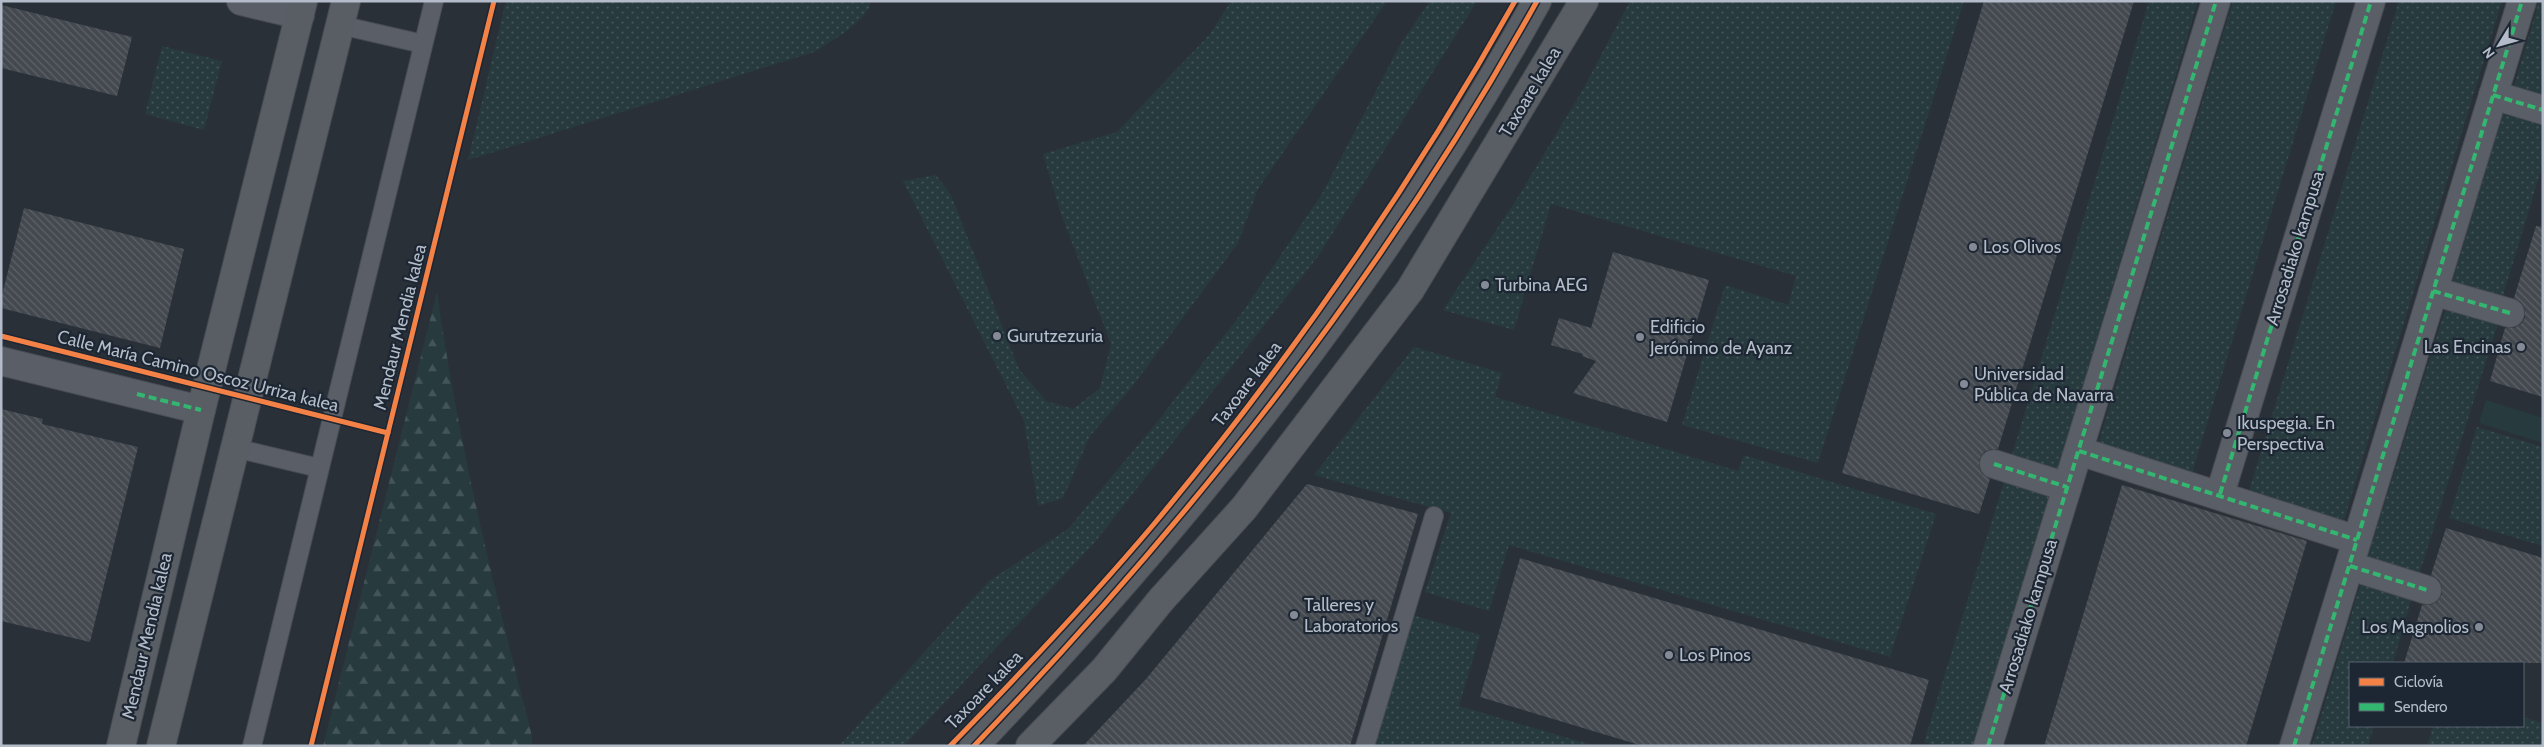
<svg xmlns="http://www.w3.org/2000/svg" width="2544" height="747" font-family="Cabin,sans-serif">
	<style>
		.grass { fill: url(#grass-dots) }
		.forest { fill: url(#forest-firs) }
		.garden { fill: #273a3e }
		.building { fill: url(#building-back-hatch) }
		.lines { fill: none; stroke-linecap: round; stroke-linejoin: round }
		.lane-casing { stroke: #484c53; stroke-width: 20 }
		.street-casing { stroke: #484c53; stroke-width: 30 }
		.secondary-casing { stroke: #484c53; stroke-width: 30 }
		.lane { stroke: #5a5e66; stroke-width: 18 }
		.street { stroke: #5a5e66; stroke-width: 28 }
		.secondary { stroke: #595d64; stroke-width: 28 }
		.quiet { stroke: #33b770; stroke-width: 4; stroke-dasharray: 8 4; stroke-linecap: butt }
		.cycleway-casing { stroke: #1d2633; stroke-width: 8 }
		.cycleway { stroke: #f48246; stroke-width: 5 }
		.poi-dot { fill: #848b96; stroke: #1d2633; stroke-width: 2 }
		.labels { text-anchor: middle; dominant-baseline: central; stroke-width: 4.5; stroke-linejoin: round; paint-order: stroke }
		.street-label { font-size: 18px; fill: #b4bcc9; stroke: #1d2633 }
		.poi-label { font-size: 18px; fill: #b4bcc9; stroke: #1d2633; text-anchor: start }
	</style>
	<defs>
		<pattern id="grass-dots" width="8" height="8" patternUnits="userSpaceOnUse" patternTransform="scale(1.25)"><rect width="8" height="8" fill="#273a3e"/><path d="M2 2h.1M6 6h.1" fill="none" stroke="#445559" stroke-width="1.8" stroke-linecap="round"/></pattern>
		<pattern id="forest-firs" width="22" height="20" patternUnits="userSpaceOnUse" patternTransform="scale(1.25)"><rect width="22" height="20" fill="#273a3e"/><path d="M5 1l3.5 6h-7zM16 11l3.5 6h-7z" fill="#445559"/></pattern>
		<pattern id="building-back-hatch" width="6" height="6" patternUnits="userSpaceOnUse" patternTransform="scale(1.25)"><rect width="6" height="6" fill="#444950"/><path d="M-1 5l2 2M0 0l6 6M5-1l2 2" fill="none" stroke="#5d6168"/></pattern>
	</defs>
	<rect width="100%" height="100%" fill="#2a3038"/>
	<!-- grass -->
	<g class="grass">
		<path d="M506 1H871C870 19 829 43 814 52L468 160Z"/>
		<polygon points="1231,1 1387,1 1258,189 1238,243 1132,387 1090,436 1063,498 1038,506 1024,421 903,181 936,175 951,195 1019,369 1046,401 1073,409 1100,388 1111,344 1061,214 1043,154 1117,132 1210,34"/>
		<polygon points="1430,1 1477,1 1319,255 1095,542 904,746 839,746 989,581 1068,529 1154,426 1244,310 1323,192 1401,43"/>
		<polygon points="1630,1 1964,1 1818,463 1682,425 1725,285 1788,305 1796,276 1551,204 1514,330 1443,310 1520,194 1582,91"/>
		<polygon points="2149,1 2198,1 2056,475 2010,462"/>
		<polygon points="2233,1 2336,1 2192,473 2098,444"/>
		<polygon points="2399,1 2502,1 2344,520 2249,491"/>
		<polygon points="2539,1 2543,1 2543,105 2511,96"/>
		<polygon points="162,46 222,61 204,130 145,114"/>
		<polygon points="2504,111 2543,123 2543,164 2501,302 2451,286"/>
		<polygon points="2446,307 2498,323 2419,575 2367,559"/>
		<polygon points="1414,347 1502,373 1495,397 1738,471 1744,455 1936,514 1890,657 1509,545 1489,611 1425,592 1451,513 1314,475"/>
		<polygon points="2477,427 2543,447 2543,546 2449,518"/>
		<polygon points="2005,478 2050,493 1973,746 1938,746 1924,742"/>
		<polygon points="2361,582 2412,597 2393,663 2350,663 2350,726 2374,726 2368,746 2312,746"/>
		<polygon points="1413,615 1480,635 1459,706 1595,746 1375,746"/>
		<polygon points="2523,717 2543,723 2543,746 2427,746 2433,726 2523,726"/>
	</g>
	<!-- forest -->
	<path class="forest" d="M437 292C458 442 494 589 532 736V746H323Z"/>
	<!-- garden -->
	<polygon class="garden" points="2486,400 2543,418 2543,443 2479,423"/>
	<!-- building -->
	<g class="building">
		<polygon points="1984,1 2134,1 1998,449 1991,449 1984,452 1979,460 1979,467 1982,474 1990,479 1979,514 1842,473"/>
		<polygon points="1,5 132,37 117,96 1,68"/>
		<polygon points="24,208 184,249 160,348 1,308 1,299"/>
		<polygon points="2536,226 2543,227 2543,397 2490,381 2505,328 2514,328 2521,324 2525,318 2525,309 2521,302 2514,298"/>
		<polygon points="1613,252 1709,280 1667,422 1573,393 1596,361 1582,356 1583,354 1551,345 1559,318 1591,328"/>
		<polygon points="1,409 43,419 42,424 138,447 90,642 1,621"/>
		<polygon points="1307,484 1418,514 1350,746 1083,746 1146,679"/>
		<polygon points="2122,485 2307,541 2246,746 2044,746"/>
		<polygon points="2446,528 2543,558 2543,663 2404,663 2422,605 2430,605 2437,602 2442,594 2442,587 2439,580 2431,575"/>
		<polygon points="1520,558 1929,680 1910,746 1643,746 1480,697"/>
	</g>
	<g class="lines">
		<defs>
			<g id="lane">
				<polyline points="340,25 423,44"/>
				<polyline points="235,448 319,468"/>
				<polyline points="252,746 434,1"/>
				<polyline points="1365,746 1434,516"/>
			</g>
			<g id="street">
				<polyline points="241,1 300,15"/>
				<polyline points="2493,95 2543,110"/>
				<polyline points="2433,291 2510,313"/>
				<polyline points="1,361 201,410"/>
				<polyline points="2079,451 2357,540"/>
				<polyline points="1994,464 2067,487"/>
				<polyline points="2220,494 2371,1"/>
				<polyline points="2350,566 2427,590"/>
				<polyline points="1988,746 2216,1"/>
				<polyline points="2294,746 2522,1"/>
			</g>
			<g id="secondary">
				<polyline points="121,746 201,410 303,1"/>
				<polyline points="161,746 346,1"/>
				<path d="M974 746C1192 518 1384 277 1537 1"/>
				<polyline points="1030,746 1104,670 1161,600 1244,508 1410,290 1584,1"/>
			</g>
		</defs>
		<!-- lane casing -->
		<use href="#lane" class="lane-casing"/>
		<!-- street casing -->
		<use href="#street" class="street-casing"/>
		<!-- secondary casing -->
		<use href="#secondary" class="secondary-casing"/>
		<!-- lane -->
		<use href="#lane" class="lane"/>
		<!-- street -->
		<use href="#street" class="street"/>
		<!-- secondary -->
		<use href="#secondary" class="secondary"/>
		<!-- quiet -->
		<g class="quiet">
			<polyline points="2493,95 2543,110"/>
			<polyline points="2433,291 2510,313"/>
			<polyline points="137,394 201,410"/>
			<polyline points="2079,451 2357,540"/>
			<polyline points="1994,464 2067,487"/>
			<polyline points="2220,494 2371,1"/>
			<polyline points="2350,566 2427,590"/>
			<polyline points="1988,746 2216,1"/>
			<polyline points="2294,746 2522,1"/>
		</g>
		<defs>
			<g id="cycleway">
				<polyline points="1,336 388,433"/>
				<polyline points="311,746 494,1"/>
				<path d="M950 746C1020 674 1089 601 1154 524 1290 361 1411 186 1515 1"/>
				<path d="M974 746C1192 518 1384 277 1537 1"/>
			</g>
		</defs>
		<!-- cycleway casing -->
		<use href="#cycleway" class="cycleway-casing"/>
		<!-- cycleway -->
		<use href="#cycleway" class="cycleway"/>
	</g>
	<!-- markers -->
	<g class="poi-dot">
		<circle cx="1973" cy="247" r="5"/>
		<circle cx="1485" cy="285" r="5"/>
		<circle cx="997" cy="336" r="5"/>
		<circle cx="1640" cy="337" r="5"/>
		<circle cx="2521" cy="347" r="5"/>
		<circle cx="1964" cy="384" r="5"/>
		<circle cx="2227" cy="433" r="5"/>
		<circle cx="1294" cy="615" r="5"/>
		<circle cx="2479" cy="627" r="5"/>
		<circle cx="1669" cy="655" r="5"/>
	</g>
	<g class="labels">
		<!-- street labels -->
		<g class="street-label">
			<text transform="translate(1530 92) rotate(-59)">Taxoare kalea</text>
			<text transform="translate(2295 248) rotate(-73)">Arrosadiako kampusa</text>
			<text transform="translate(400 327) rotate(-76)">Mendaur Mendia kalea</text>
			<text transform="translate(198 371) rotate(14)">Calle María Camino Oscoz Urriza kalea</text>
			<text transform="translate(1247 384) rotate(-53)">Taxoare kalea</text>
			<text transform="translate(2028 616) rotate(-73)">Arrosadiako kampusa</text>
			<text transform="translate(147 636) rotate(-77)">Mendaur Mendia kalea</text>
			<text transform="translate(984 690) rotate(-46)">Taxoare kalea</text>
		</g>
		<!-- poi labels -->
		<g class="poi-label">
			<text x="1983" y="247">Los Olivos</text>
			<text x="1495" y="285">Turbina AEG</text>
			<text x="1650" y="327">Edificio<tspan x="1650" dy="21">Jerónimo de Ayanz</tspan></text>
			<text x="1007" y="336">Gurutzezuria</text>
			<text x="2511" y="347" text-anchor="end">Las Encinas</text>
			<text x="1974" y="374">Universidad<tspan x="1974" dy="21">Pública de Navarra</tspan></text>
			<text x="2237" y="423">Ikuspegia. En<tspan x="2237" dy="21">Perspectiva</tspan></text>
			<text x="1304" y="605">Talleres y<tspan x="1304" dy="21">Laboratorios</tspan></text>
			<text x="2469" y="627" text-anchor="end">Los Magnolios</text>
			<text x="1679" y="655">Los Pinos</text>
		</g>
	</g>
	<!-- border -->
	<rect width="2544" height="747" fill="none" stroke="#b4bcc9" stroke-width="5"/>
	<!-- legend -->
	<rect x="2349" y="662" width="175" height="65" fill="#1d2633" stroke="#59626f"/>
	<rect x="2359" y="678" width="25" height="8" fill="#f48246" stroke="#59626f"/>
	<text x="2394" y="687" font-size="15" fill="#b4bcc9">Ciclovía</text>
	<rect x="2359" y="703" width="25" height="8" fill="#33b770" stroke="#59626f"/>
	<text x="2394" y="712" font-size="15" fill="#b4bcc9">Sendero</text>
	<!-- north arrow -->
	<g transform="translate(2499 45) rotate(233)" stroke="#1d2633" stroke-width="4" paint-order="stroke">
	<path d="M0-4L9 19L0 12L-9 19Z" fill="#b4bcc9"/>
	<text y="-8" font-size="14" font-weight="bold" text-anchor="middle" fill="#b4bcc9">N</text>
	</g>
</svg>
